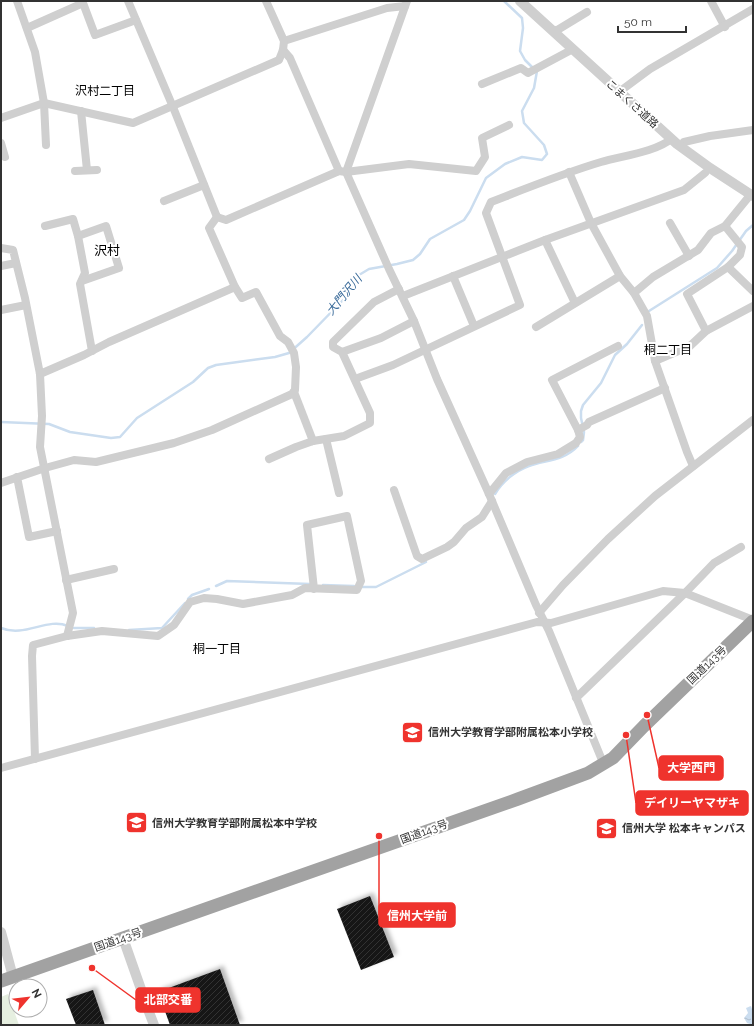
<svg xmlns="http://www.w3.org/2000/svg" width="754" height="1026" font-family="Raleway,'Noto Sans JP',sans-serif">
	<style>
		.green { fill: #e6efe0 }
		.water { fill: url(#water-ripples) }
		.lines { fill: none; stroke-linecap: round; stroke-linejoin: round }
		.stream { stroke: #cbddef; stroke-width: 2.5 }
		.building { fill: url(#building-hatch); filter: url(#shadow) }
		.minor { stroke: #cfcfcf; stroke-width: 8 }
		.tertiary { stroke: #cfcfcf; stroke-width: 10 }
		.trunk { stroke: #a2a2a2; stroke-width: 13 }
		.labels { text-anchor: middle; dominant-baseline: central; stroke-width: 4; stroke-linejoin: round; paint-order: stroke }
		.street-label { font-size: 11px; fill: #323232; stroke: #fff }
		.poi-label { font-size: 11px; font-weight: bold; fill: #323232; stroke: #fff; text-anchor: start }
		.neighbourhood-label { font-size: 12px; fill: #000; stroke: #fff }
		.water-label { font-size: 12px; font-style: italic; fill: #3a6b9a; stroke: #fff }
		.quarter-label { font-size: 13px; fill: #000; stroke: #fff }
		.leader { fill: none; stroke: #ef332d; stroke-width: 1.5 }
		.callout-dot { fill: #ef332d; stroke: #fff; stroke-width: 1.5 }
		.callout { fill: #ef332d; stroke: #ef332d; stroke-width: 1.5 }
		.callout-label { font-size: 12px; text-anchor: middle; font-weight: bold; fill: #fff }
	</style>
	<defs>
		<pattern id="water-ripples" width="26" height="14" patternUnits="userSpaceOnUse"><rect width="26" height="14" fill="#cbddef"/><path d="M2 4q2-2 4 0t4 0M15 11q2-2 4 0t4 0" fill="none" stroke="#afbecd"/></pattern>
		<pattern id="building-hatch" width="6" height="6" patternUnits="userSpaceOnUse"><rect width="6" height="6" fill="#191919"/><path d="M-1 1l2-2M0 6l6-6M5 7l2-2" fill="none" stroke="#323232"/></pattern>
		<filter id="shadow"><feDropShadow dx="3.5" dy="-3.5" stdDeviation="2" flood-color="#0004"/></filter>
	</defs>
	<rect width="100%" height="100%" fill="#fff"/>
	<!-- green -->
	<polygon class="green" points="8,994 19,1025 1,1025 1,997"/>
	<!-- water -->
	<polygon class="water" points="751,1006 753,1012 753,1025 747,1023 744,1018 748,1013 746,1008"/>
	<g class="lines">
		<!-- stream -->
		<g class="stream">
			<polyline points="504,1 522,18 523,28 520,51 525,60 533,68"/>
			<polyline points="649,311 717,268 732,251 746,231 753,225"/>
			<polyline points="1,422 49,424 70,432 111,438 120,437 137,418 193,382 208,368 216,365 275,357 289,353 307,337 344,299 359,275 369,269 397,264 413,260 420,254 430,239 464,220 470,211 486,178 505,164 522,157 542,160 547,154 544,145 524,123 522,111 534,88 537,71"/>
			<polyline points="581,442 583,440 584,432 581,418 581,411 583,405 601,383 615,355 627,344 642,325"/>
			<path d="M495 494C502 482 515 471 529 466 546 460 564 461 578 446"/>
			<polyline points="323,585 354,586"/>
			<polyline points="216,586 227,581 310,584"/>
			<polyline points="362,587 376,587 426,562"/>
			<polyline points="188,599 192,595 209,589"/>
			<path d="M1 628C25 638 47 617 68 626"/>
			<polyline points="74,628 94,628"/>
			<polyline points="129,630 162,628 185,603"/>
		</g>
	</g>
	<!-- building -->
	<g class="building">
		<polygon points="370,896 394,957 361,970 337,909"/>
		<polygon points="220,969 240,1025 170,1025 158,992"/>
		<polygon points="93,990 105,1025 76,1025 66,999"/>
	</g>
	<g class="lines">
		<!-- minor -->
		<g class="minor">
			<polyline points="17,1 35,52 44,103 46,145"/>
			<polyline points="128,1 173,107 217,217"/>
			<polyline points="407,1 346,172 389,269 414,321 437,379 489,494 536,605 549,631 604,765"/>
			<polyline points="711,1 725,27"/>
			<polyline points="27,28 83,3 95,35 136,20"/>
			<polyline points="553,31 559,29 587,12"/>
			<polyline points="284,41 387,8 405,6"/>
			<polyline points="283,50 290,58 339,171"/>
			<polyline points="482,84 521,68 528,73 573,49"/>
			<polyline points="619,92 650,69 753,9"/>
			<polyline points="81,111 87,170"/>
			<polyline points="1,118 44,103 133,123 279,60 283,50 284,41 266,1"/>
			<polyline points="684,142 710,136 753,130"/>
			<polyline points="1,143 5,157"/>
			<polyline points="75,171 97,170"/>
			<polyline points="569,172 591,223 620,276 634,293 647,316 655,361 687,452 693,466"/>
			<polyline points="164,201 204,185"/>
			<polyline points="217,217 226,220 339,171 346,172 409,164 476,171 485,157 482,138 509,125"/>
			<polyline points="670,223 689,256"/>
			<polyline points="45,226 73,219 78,236 85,273 80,284 92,351"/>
			<polyline points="78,236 106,226 119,268 82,281"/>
			<polyline points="545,240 575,303"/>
			<polyline points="1,248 13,250 25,298 40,374 42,416 40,447 73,613 67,636"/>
			<polyline points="1,266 16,263"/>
			<polyline points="728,267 753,291"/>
			<polyline points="453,276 474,326"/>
			<polyline points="634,293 653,277 698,250 711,233 725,226 747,199 750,194"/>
			<polyline points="403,296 545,240 684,190 705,173"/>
			<polyline points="1,310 26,305"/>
			<polyline points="536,327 620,276"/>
			<polyline points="706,331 687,294 728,267 740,255 742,247 725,226"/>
			<polyline points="342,352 381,338 414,321"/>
			<polyline points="655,361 690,346 706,331 753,306"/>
			<polyline points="40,374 84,355 109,342 235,287"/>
			<path d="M355 379 393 365 520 305 486 213 491 202C527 188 564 173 601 162 621 156 656 152 671 139"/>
			<polyline points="294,392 313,441"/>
			<polyline points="578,430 587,425 589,422 665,388"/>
			<polyline points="326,439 339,493"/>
			<polyline points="269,459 296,447 313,441 344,436 370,423 370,413 342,352 333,347 333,342 374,302 399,289"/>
			<polyline points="17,477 29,537 57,531"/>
			<polyline points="1,483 45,468 74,460 96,462 174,443 212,430 292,394 295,390 296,367 294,353 288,342 280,336 256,292 242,298 235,287 209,228 217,217"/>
			<polyline points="394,490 417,556 422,559 447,547 454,542 466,528 482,517 492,501"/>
			<polyline points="489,494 506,473 527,462 558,454 576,443 580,437 578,430 552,380 618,346"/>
			<polyline points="66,580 114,569"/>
			<polyline points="539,613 563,585 608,539 655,496 753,420"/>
			<polyline points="576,698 685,593 714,563 741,547"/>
			<polyline points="35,759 32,656 33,645 67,636 102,631 158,636 174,625 190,602 204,598 217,599 243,604 292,595 305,588 357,590 361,581 347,516 307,525 314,589"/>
			<polyline points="1,768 537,622 551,623 663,591 685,593 753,620"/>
		</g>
		<!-- tertiary -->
		<g class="tertiary">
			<polyline points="520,1 677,144 710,168 753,196"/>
			<polyline points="1,932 13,977"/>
			<polyline points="123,938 149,1012 154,1025"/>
		</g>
		<!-- trunk -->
		<polyline class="trunk" points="1,981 518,799 588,773 613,758 644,726 753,621"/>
	</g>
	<!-- icons -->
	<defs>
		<symbol id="school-square" viewBox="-11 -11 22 22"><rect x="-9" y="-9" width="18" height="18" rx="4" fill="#ef332d" stroke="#fff"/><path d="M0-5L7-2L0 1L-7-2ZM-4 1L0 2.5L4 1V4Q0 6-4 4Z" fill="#fff"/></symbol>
		<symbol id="university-square" viewBox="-11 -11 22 22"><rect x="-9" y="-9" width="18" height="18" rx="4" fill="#ef332d" stroke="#fff"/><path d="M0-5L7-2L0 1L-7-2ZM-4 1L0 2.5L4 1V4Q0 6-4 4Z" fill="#fff"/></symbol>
	</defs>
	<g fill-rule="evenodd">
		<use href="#school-square" x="400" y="720" width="25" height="25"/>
		<use href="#school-square" x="124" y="810" width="25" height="25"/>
		<use href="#university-square" x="594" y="816" width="25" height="25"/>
	</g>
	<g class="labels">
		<!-- street labels -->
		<g class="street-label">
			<text transform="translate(632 104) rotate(42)">こまくさ道路</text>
			<text transform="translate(707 665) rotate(-44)">国道143号</text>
			<text transform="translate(424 832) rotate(-20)">国道143号</text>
			<text transform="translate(118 940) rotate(-19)">国道143号</text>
		</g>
		<!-- poi labels -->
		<g class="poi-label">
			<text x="428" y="732">信州大学教育学部附属松本小学校</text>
			<text x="152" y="823">信州大学教育学部附属松本中学校</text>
			<text x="622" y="828">信州大学 松本キャンパス</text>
		</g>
		<!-- neighbourhood labels -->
		<g class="neighbourhood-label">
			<text x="105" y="91">沢村二丁目</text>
			<text x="668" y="350">桐二丁目</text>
			<text x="217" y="649">桐一丁目</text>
		</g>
		<!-- water labels -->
		<g class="water-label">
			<text transform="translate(344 295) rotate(-50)">大門沢川</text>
		</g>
		<!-- quarter labels -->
		<g class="quarter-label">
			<text x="107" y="250">沢村</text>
		</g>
	</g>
	<!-- callouts -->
	<path class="leader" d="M647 715L659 768M626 735L636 803M379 836L379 915M92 968L136 1000"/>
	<g class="callout-dot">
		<circle cx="647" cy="715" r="4"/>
		<circle cx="626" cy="735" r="4"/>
		<circle cx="379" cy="836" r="4"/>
		<circle cx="92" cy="968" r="4"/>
	</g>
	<g class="callout">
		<rect x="659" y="756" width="64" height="24" rx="4"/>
		<rect x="636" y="791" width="112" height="24" rx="4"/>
		<rect x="379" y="903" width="76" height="24" rx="4"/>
		<rect x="136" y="988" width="64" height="24" rx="4"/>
	</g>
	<g class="callout-label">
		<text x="691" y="772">大学西門</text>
		<text x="692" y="807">デイリーヤマザキ</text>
		<text x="417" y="920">信州大学前</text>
		<text x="168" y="1004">北部交番</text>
	</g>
	<!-- border -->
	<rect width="754" height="1026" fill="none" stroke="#323232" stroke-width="4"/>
	<!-- north arrow -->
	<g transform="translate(28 998) rotate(62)"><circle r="19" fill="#ffffff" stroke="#adadad"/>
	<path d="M0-3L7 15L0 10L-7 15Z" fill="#ef332d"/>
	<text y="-6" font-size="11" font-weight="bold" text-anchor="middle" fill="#323232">N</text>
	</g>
	<!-- scale -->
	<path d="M618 26v6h68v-6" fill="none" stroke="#323232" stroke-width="2"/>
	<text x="624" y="26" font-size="12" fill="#323232" stroke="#ffffff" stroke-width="3" paint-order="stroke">50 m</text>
</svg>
